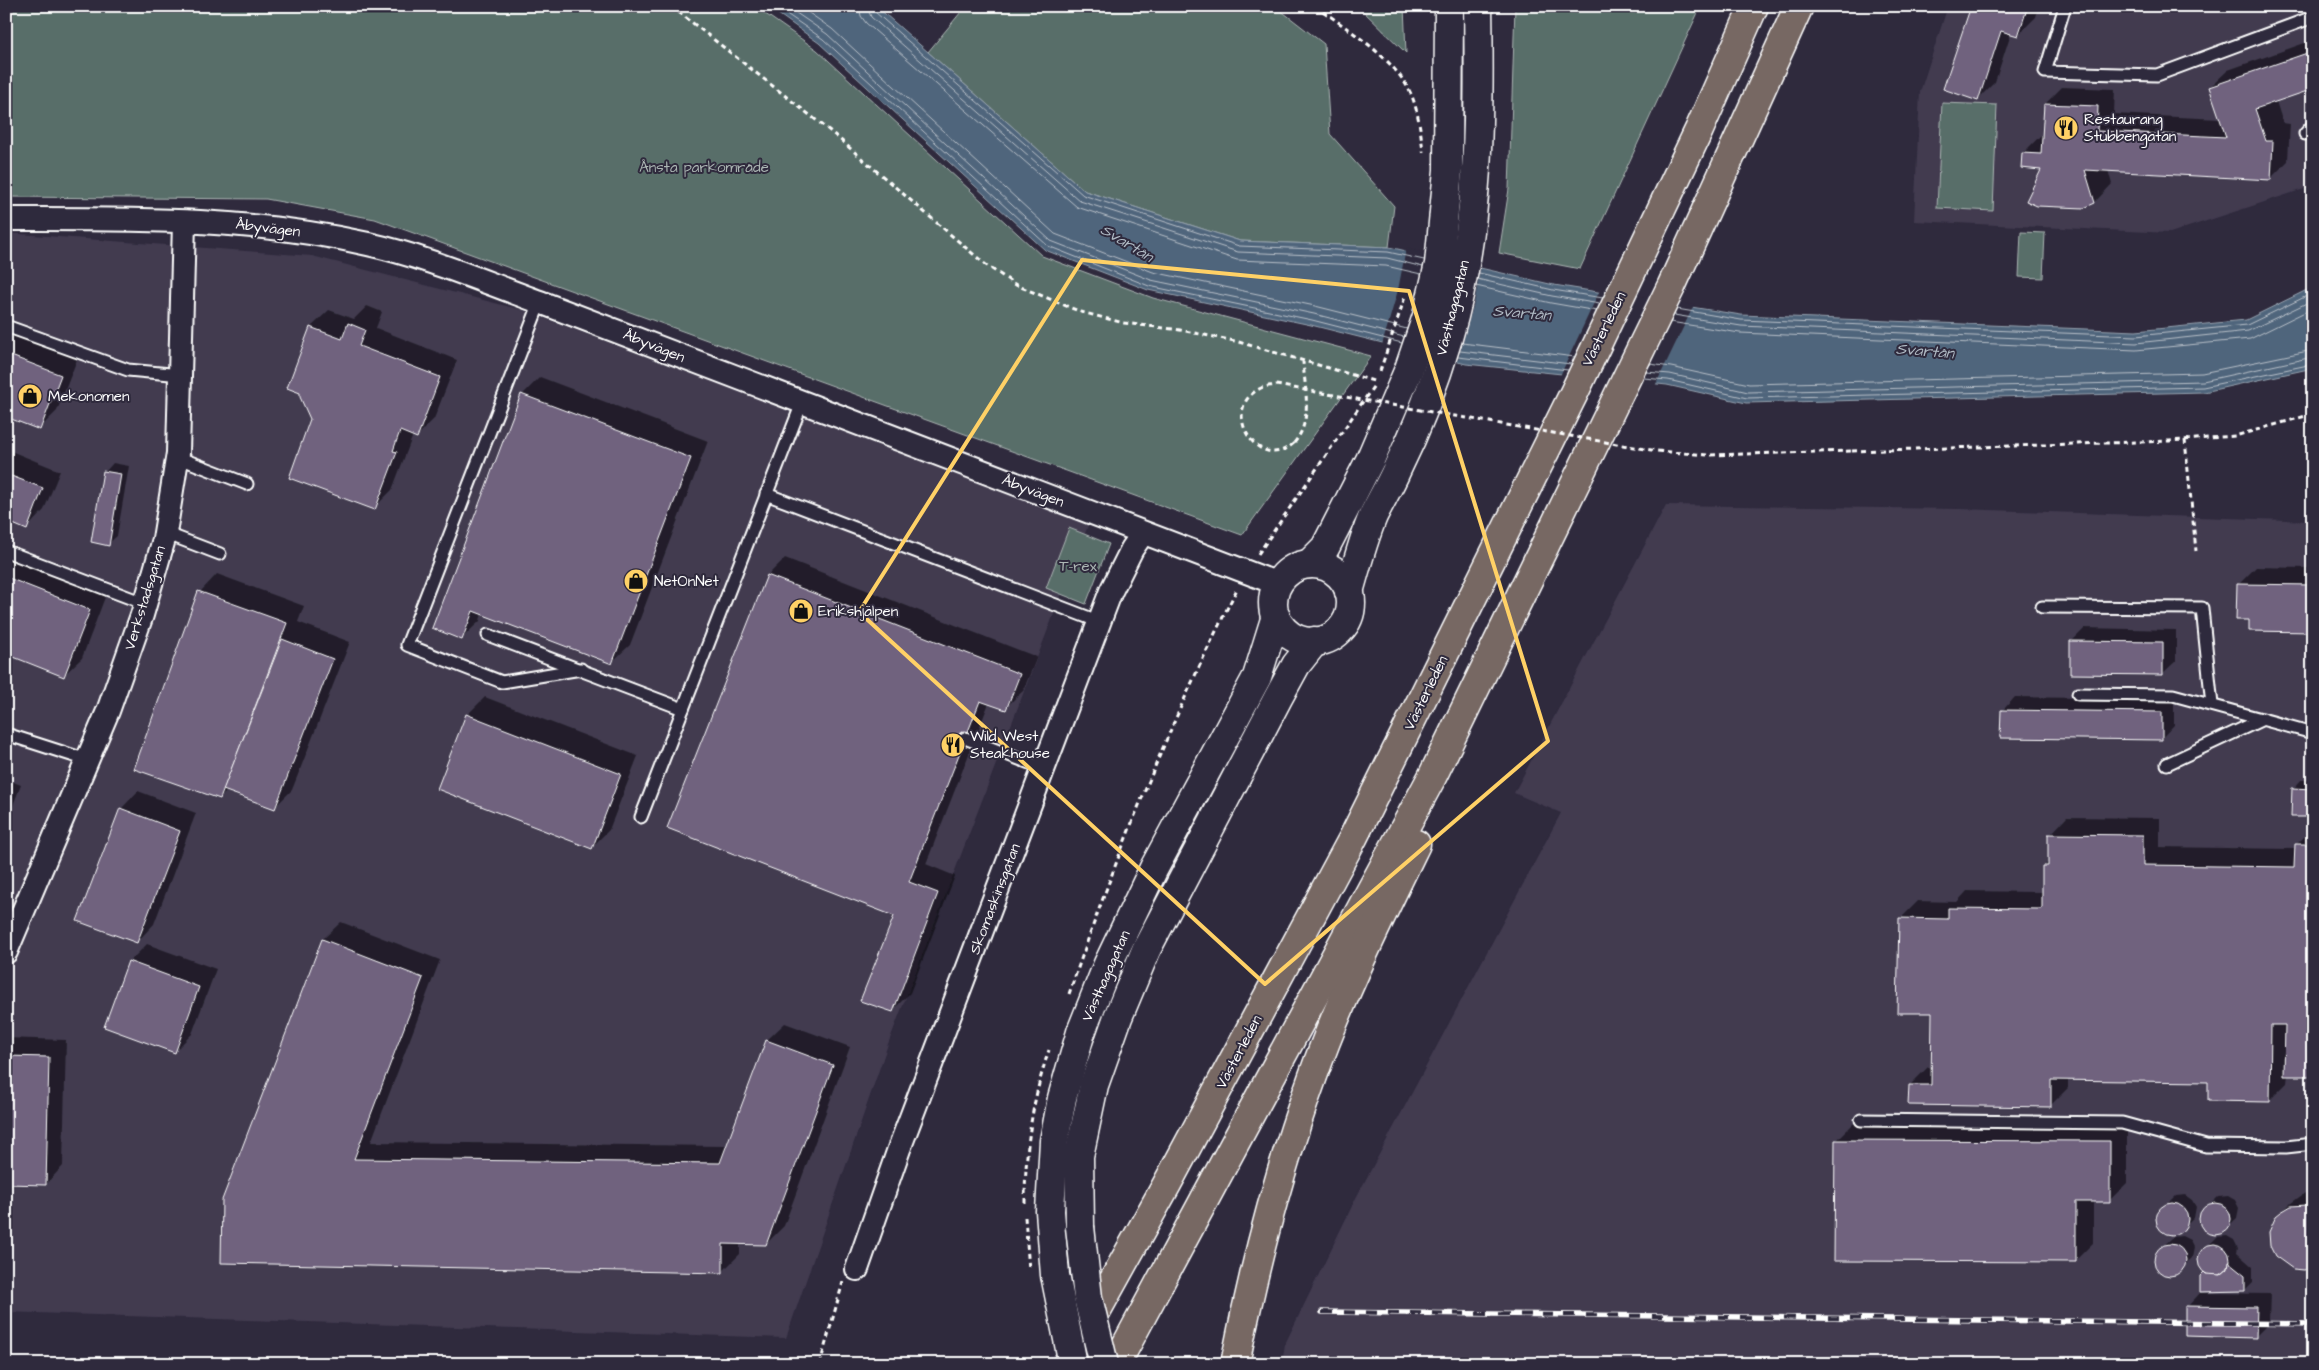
<svg xmlns="http://www.w3.org/2000/svg" width="2319" height="1370" font-family="'Architects Daughter',sans-serif">
	<style>
		.built { fill: #423b50 }
		.green { fill: #586e69; stroke: #acb6b4 }
		.water { fill: #50657b; stroke: #96a3b0 }
		.pier { fill: #2f2a3d }
		.shadow { fill: #0007 }
		.lines { fill: none; stroke-linecap: round; stroke-linejoin: round }
		.shore { stroke: #b9c1ca; stroke-width: 1 }
		.building { fill: #6f627e; stroke: #fff }
		.service-casing { stroke: #fff; stroke-width: 15 }
		.minor-casing { stroke: #fff; stroke-width: 26 }
		.secondary-casing { stroke: #fff; stroke-width: 31 }
		.motorway-casing { stroke: #fff; stroke-width: 31 }
		.path { stroke: #fff; stroke-width: 3; stroke-dasharray: 5 4; stroke-linecap: butt }
		.service { stroke: #2f2a3d; stroke-width: 11 }
		.minor { stroke: #2f2a3d; stroke-width: 22 }
		.secondary { stroke: #2f2a3d; stroke-width: 28 }
		.motorway { stroke: #776864; stroke-width: 28 }
		.rail-casing { stroke: #fff; stroke-width: 5.5 }
		.rail { stroke: #2f2a3d; stroke-width: 4; stroke-dasharray: 11; stroke-linecap: butt }
		.secondary-bridge-casing { stroke: #fff; stroke-width: 31; stroke-linecap: butt }
		.path-bridge { stroke: #fff; stroke-width: 3; stroke-dasharray: 5 4; stroke-linecap: butt }
		.secondary-bridge { stroke: #2f2a3d; stroke-width: 28 }
		.marked { fill: none; stroke: #ffd166; stroke-width: 4; stroke-linejoin: round }
		.labels { text-anchor: middle; dominant-baseline: central; stroke-width: 4; stroke-linejoin: round; paint-order: stroke }
		.poi-label { font-size: 15px; fill: #fff; stroke: #2f2a3d; text-anchor: start }
		.park-label { font-size: 15px; fill: #acb6b4; stroke: #2f2a3d }
		.street-label { font-size: 15px; fill: #fff; stroke: #2f2a3d }
		.water-label { font-size: 16px; font-style: italic; fill: #b0bac4; stroke: #2f2a3d }
	</style>
	<rect width="100%" height="100%" fill="#2f2a3d"/>
	<filter id="ink" filterUnits="userSpaceOnUse"><feTurbulence type="fractalNoise" baseFrequency=".02" numOctaves="2"/><feDisplacementMap in="SourceGraphic" scale="10" xChannelSelector="R" yChannelSelector="G"/><feConvolveMatrix kernelMatrix="1 2 1 2 8 2 1 2 1" color-interpolation-filters="sRGB"/></filter>
	<g filter="url(#ink)">
		<!-- built -->
		<g class="built">
			<polygon points="1948,6 2313,6 2313,186 2170,233 1914,221 1920,92"/>
			<polygon points="6,233 312,256 522,310 1089,523 888,1044 786,1338 6,1312"/>
			<polygon points="1666,505 1959,509 2313,521 2313,1364 1282,1364 1285,1344 1356,1198 1561,813 1514,793"/>
		</g>
		<!-- green -->
		<g class="green">
			<polygon points="6,6 754,6 817,50 1042,256 1153,298 1371,356 1242,535 375,219 266,199 6,197"/>
			<polygon points="966,6 1275,6 1324,44 1330,134 1394,206 1389,247 1240,241 1085,191 928,52"/>
			<polygon points="1358,6 1404,6 1406,53"/>
			<polygon points="1515,6 1701,6 1580,269 1499,253 1509,189"/>
			<polygon points="1942,103 1997,105 1993,211 1937,208"/>
			<polygon points="2021,232 2045,233 2043,278 2019,277"/>
			<polygon points="1069,528 1109,544 1086,604 1046,588"/>
		</g>
		<!-- water -->
		<polygon class="water" points="767,6 876,6 1085,191 1240,241 1389,247 1554,285 1741,315 2136,331 2246,320 2313,287 2313,368 2204,392 1746,403 1667,385 1466,364 1311,325 1148,290 1045,250 819,43"/>
		<!-- pier -->
		<g class="pier">
			<polygon points="1406,249 1481,266 1475,299 1457,364 1382,345 1398,290"/>
			<polygon points="1600,290 1694,305 1655,386 1560,376"/>
		</g>
		<!-- shadow -->
		<g class="shadow">
			<polygon points="1972,6 2039,6 2036,17 2018,35 2011,33 1995,82 1977,100"/>
			<polygon points="2313,40 2313,88 2276,101 2283,123 2290,124 2288,161 2270,179 2108,170 2112,184 2095,202 2023,153 2041,135 2043,136 2045,104 2062,87 2115,89 2114,114 2221,119 2210,87 2228,70"/>
			<polygon points="367,306 382,312 376,328 457,360 434,419 417,436 413,435 392,490 374,508 311,419 302,392 288,387 311,327 329,310 354,319"/>
			<polygon points="6,329 78,357 57,411 40,428 6,415"/>
			<polygon points="540,377 708,441 630,645 612,662 482,613 480,621 462,638 522,395"/>
			<polygon points="6,449 60,471 44,510 27,528 6,520"/>
			<polygon points="113,463 129,466 117,536 108,544 105,472"/>
			<polygon points="6,553 107,592 82,658 64,675 6,653"/>
			<polygon points="785,558 1037,657 1023,691 1005,708 989,703 926,864 955,876 910,993 893,1010 895,915 768,575"/>
			<polygon points="2256,567 2313,568 2313,630 2250,619 2238,585"/>
			<polygon points="217,574 304,606 298,622 350,642 292,790 274,808 228,790 220,798 136,768 200,592"/>
			<polygon points="2085,628 2176,630 2176,661 2162,674 2071,642"/>
			<polygon points="485,697 638,756 609,830 591,848 467,715"/>
			<polygon points="2015,697 2174,699 2174,725 2161,739 2002,711"/>
			<polygon points="6,779 21,785 6,823"/>
			<polygon points="2301,780 2313,780 2313,816 2293,789"/>
			<polygon points="138,791 196,813 154,924 137,942 121,809"/>
			<polygon points="2067,817 2160,818 2160,847 2296,849 2296,845 2313,828 2313,1075 2288,1075 2287,1083 2270,1100 2209,1081 2068,1079 2068,1088 2050,1106 1910,1085 1928,1067 1932,1068 1933,1012 1900,919 1918,901 1957,902 1967,891 2043,892 2044,867 2049,861 2050,835"/>
			<polygon points="341,922 440,960 371,1142 728,1146 767,1040 785,1023 850,1047 784,1226 766,1244 740,1243 740,1254 722,1272 223,1201 323,939"/>
			<polygon points="147,944 216,969 192,1034 174,1052 129,962"/>
			<polygon points="6,1038 66,1040 63,1166 46,1184 6,1183"/>
			<polygon points="1854,1123 2127,1124 2127,1183 2109,1201 2093,1201 2093,1243 2075,1261 1836,1141"/>
			<polygon points="2305,1193 2313,1193 2313,1266 2293,1268 2280,1260 2271,1246 2277,1217 2291,1203"/>
			<polygon points="2185,1195 2192,1200 2196,1207 2194,1218 2178,1233 2165,1232 2160,1228 2158,1220 2159,1212 2176,1196"/>
			<polygon points="2228,1196 2235,1200 2239,1208 2237,1218 2221,1233 2208,1233 2201,1221 2202,1212 2218,1197"/>
			<polygon points="2182,1236 2190,1240 2194,1248 2192,1258 2176,1273 2162,1273 2158,1268 2155,1261 2157,1252 2173,1237"/>
			<polygon points="2227,1236 2234,1240 2238,1248 2237,1253 2253,1267 2253,1282 2245,1290 2201,1276 2205,1272 2200,1261 2201,1253 2217,1237"/>
			<polygon points="2200,1293 2270,1294 2269,1323 2256,1336 2187,1307"/>
			<polygon points="2184,1359 2313,1362 2313,1364 2179,1364"/>
		</g>
		<g class="lines">
			<!-- shore -->
			<g class="shore">
				<polyline points="775,6 823,39 1048,246 1149,286 1312,320 1402,343"/>
				<polyline points="786,6 827,34 1051,241 1151,280 1314,314 1404,337"/>
				<polyline points="799,6 832,29 1055,234 1153,272 1315,306 1407,329"/>
				<polyline points="859,6 861,16 866,23 1077,207 1237,260 1386,266 1421,274"/>
				<polyline points="867,6 871,17 1080,201 1238,252 1387,258 1423,267"/>
				<polyline points="873,6 875,12 1083,195 1239,246 1388,252 1424,260"/>
				<polyline points="1479,273 1553,290 1603,298"/>
				<polyline points="1477,279 1552,296 1600,304"/>
				<polyline points="1476,286 1551,303 1597,311"/>
				<polyline points="1677,309 1741,320 2136,336 2247,325 2313,293"/>
				<polyline points="1674,315 1741,326 2136,343 2248,331 2313,300"/>
				<polyline points="1670,322 1740,333 2136,350 2250,339 2313,308"/>
				<polyline points="1462,343 1575,357"/>
				<polyline points="1460,351 1571,364"/>
				<polyline points="1458,357 1568,370"/>
				<polyline points="1650,364 1671,367 1749,384 2202,373 2313,350"/>
				<polyline points="1646,372 1670,374 1748,392 2203,381 2313,357"/>
				<polyline points="1643,378 1668,380 1747,398 2203,387 2313,364"/>
			</g>
		</g>
		<!-- building -->
		<g class="building">
			<polygon points="1971,6 2028,6 2018,36 2001,31 1978,101 1943,89"/>
			<polygon points="2313,51 2313,89 2255,109 2266,141 2273,141 2271,180 2085,170 2095,203 2084,208 2037,206 2026,201 2041,170 2021,168 2022,153 2041,154 2044,104 2098,106 2097,131 2226,137 2209,87"/>
			<polygon points="348,323 365,330 359,346 440,377 417,438 400,431 393,451 397,452 375,510 289,478 310,419 300,397 300,393 287,388 310,327 342,339"/>
			<polygon points="6,354 61,375 40,430 6,417"/>
			<polygon points="521,394 691,458 612,664 473,611 462,640 432,628"/>
			<polygon points="103,471 121,474 109,546 91,542"/>
			<polygon points="6,474 43,488 27,530 6,521"/>
			<polygon points="767,575 1020,674 1006,710 980,701 909,882 938,893 893,1012 860,1001 894,916 667,828"/>
			<polygon points="6,577 90,610 64,677 6,654"/>
			<polygon points="2237,584 2313,585 2313,632 2249,631 2249,620 2236,620"/>
			<polygon points="198,591 287,623 220,799 134,769"/>
			<polygon points="282,639 333,659 275,809 223,790"/>
			<polygon points="2070,641 2163,642 2163,675 2070,674"/>
			<polygon points="2001,710 2162,712 2162,740 2000,738"/>
			<polygon points="466,714 621,774 592,849 437,789"/>
			<polygon points="2292,788 2313,789 2313,817 2291,817"/>
			<polygon points="120,808 180,831 137,943 77,921"/>
			<polygon points="2048,834 2143,835 2143,865 2294,867 2295,844 2313,844 2313,1076 2284,1076 2285,1025 2271,1025 2270,1102 2208,1101 2208,1082 2051,1080 2051,1107 1908,1105 1909,1085 1931,1085 1932,1013 1897,1013 1899,918 1948,919 1948,908 2042,909 2042,866 2048,866"/>
			<polygon points="322,939 423,978 354,1159 720,1163 766,1040 833,1065 766,1245 723,1244 723,1273 221,1263 222,1200"/>
			<polygon points="128,961 199,987 175,1053 104,1027"/>
			<polygon points="6,1056 49,1057 46,1185 6,1184"/>
			<polygon points="1835,1140 2110,1141 2110,1202 2076,1202 2076,1262 1834,1261"/>
			<circle cx="2172" cy="1219" r="16"/>
			<circle cx="2215" cy="1219" r="16"/>
			<polygon points="2307,1205 2313,1207 2313,1268 2304,1270 2293,1269 2275,1256 2270,1246 2269,1232 2276,1216 2281,1212 2291,1206"/>
			<circle cx="2170" cy="1260" r="16"/>
			<circle cx="2214" cy="1260" r="16"/>
			<polygon points="2229,1262 2245,1275 2245,1291 2200,1292 2200,1276 2204,1272 2206,1274 2221,1275 2228,1269"/>
			<polygon points="2185,1306 2257,1307 2256,1338 2185,1336"/>
		</g>
		<g class="lines">
			<defs>
				<g id="service">
					<polyline points="2065,6 2045,72 2157,75 2313,17"/>
					<polyline points="2305,134 2313,125"/>
					<polyline points="540,302 407,645 502,682 581,669"/>
					<polyline points="6,326 128,370 181,375"/>
					<polyline points="177,457 247,484"/>
					<polyline points="766,494 1100,622"/>
					<polyline points="165,533 220,554"/>
					<polyline points="6,551 146,604"/>
					<polyline points="2042,607 2202,608 2212,705"/>
					<polyline points="488,635 683,709"/>
					<polyline points="2078,694 2173,695 2313,733"/>
					<polyline points="6,734 87,760"/>
					<polyline points="965,738 1045,769"/>
					<polyline points="2167,764 2263,719"/>
					<polyline points="641,817 802,403"/>
					<polyline points="1861,1120 2122,1123 2206,1146 2286,1147 2313,1144"/>
				</g>
				<g id="minor">
					<path d="M6 219C127 219 250 217 368 244 427 257 484 282 540 302L1278 584"/>
					<polyline points="6,952 108,711 142,615 164,539 178,453 184,222"/>
					<polyline points="857,1269 899,1149 1111,591 1132,549 1143,533"/>
				</g>
				<g id="secondary">
					<polyline points="1309,564 1325,548 1370,460 1409,369 1427,316 1439,264 1448,170 1449,6"/>
					<circle cx="1312" cy="603" r="39"/>
					<path d="M1349 592C1356 567 1363 540 1373 516 1381 500 1390 485 1397 469 1418 427 1435 382 1448 338 1480 231 1480 116 1478 6"/>
					<polyline points="1080,1227 1079,1156 1094,1085 1118,1017 1146,950 1278,698 1296,665 1315,641"/>
					<polyline points="1055,1275 1050,1211 1054,1141 1062,1098 1081,1032 1108,964 1154,868 1257,677 1276,616"/>
				</g>
				<g id="motorway">
					<polyline points="1067,1364 1167,1184 1353,838 1574,393 1699,130 1754,6"/>
					<polyline points="1116,1364 1432,777 1671,287 1799,6"/>
					<path d="M1235 1364C1254 1266 1279 1170 1313 1076 1341 997 1379 920 1416 844"/>
				</g>
			</defs>
			<!-- service casing -->
			<use href="#service" class="service-casing"/>
			<!-- minor casing -->
			<use href="#minor" class="minor-casing"/>
			<!-- secondary casing -->
			<use href="#secondary" class="secondary-casing"/>
			<!-- motorway casing -->
			<use href="#motorway" class="motorway-casing"/>
			<!-- path -->
			<g class="path">
				<polyline points="671,6 830,131 986,265 1016,285 1081,312 1124,323 1180,330 1235,341 1377,382"/>
				<path d="M1316 6C1348 30 1399 60 1413 99 1419 116 1421 134 1423 152"/>
				<polyline points="1380,371 1405,297"/>
				<polyline points="2185,440 2196,551"/>
				<path d="M1294 443C1313 421 1305 389 1303 362"/>
				<polyline points="1852,451 2170,441 2235,436 2313,414"/>
				<polyline points="1258,554 1375,384"/>
				<path d="M1069 994C1116 856 1171 719 1237 589"/>
				<path d="M1025 1203C1025 1150 1032 1100 1049 1050"/>
				<polyline points="1025,1217 1029,1270"/>
				<polyline points="820,1364 843,1282"/>
			</g>
			<!-- service -->
			<use href="#service" class="service"/>
			<!-- minor -->
			<use href="#minor" class="minor"/>
			<!-- secondary -->
			<use href="#secondary" class="secondary"/>
			<!-- motorway -->
			<use href="#motorway" class="motorway"/>
			<defs>
				<polyline id="rail" points="1322,1312 2313,1324"/>
			</defs>
			<!-- rail casing -->
			<use href="#rail" class="rail-casing"/>
			<!-- rail -->
			<use href="#rail" class="rail"/>
			<defs>
				<g id="secondary-bridge">
					<polyline points="1080,1227 1088,1298 1104,1364"/>
					<polyline points="1055,1275 1073,1364"/>
				</g>
			</defs>
			<!-- secondary-bridge casing -->
			<use href="#secondary-bridge" class="secondary-bridge-casing"/>
			<!-- path-bridge -->
			<path class="path-bridge" d="M1294 443C1259 476 1217 408 1261 388 1265 386 1272 386 1276 385L1657 451 1708 455 1852 451"/>
			<!-- secondary-bridge -->
			<use href="#secondary-bridge" class="secondary-bridge"/>
		</g>
	</g>
	<!-- marked area -->
	<path class="marked" d="M1082 260 1409 291 1548 741 1265 984 859 612Z"/>
	<!-- icons -->
	<defs>
		<symbol id="restaurant-disc" viewBox="-11 -11 22 22"><circle r="9.5" fill="#ffd166" stroke="#2f2a3d"/><path d="M-5-6h1v4h1v-4h1v4h1v-4h1v5L-1.5 .5V6h-2V.5L-5-1ZM5-6V6H3V1.5H1.5Q1.5-4 5-6Z" fill="#111"/></symbol>
		<symbol id="shop-disc" viewBox="-11 -11 22 22"><circle r="9.5" fill="#ffd166" stroke="#2f2a3d"/><path d="M-5-2.5h2.3a2.7 3.5 0 0 1 5.4 0H5L5.5 6h-11ZM-1.5-2.5h3a1.5 2.3 0 0 0-3 0Z" fill="#111"/></symbol>
	</defs>
	<g fill-rule="evenodd">
		<use href="#restaurant-disc" x="2052" y="114" width="28" height="28"/>
		<use href="#shop-disc" x="16" y="382" width="28" height="28"/>
		<use href="#shop-disc" x="622" y="567" width="28" height="28"/>
		<use href="#shop-disc" x="787" y="597" width="28" height="28"/>
		<use href="#restaurant-disc" x="939" y="731" width="28" height="28"/>
	</g>
	<g class="labels">
		<!-- poi labels -->
		<g class="poi-label">
			<text x="2084" y="119">Restaurang<tspan x="2084" dy="17">Stubbengatan</tspan></text>
			<text x="48" y="396">Mekonomen</text>
			<text x="654" y="581">NetOnNet</text>
			<text x="818" y="611">Erikshjälpen</text>
			<text x="970" y="736">Wild West<tspan x="970" dy="17">Steakhouse</tspan></text>
		</g>
		<!-- park labels -->
		<g class="park-label">
			<text x="704" y="167">Ånsta parkområde</text>
			<text x="1078" y="566">T-rex</text>
		</g>
		<!-- street labels -->
		<g class="street-label">
			<text transform="translate(268 228) rotate(7)">Åbyvägen</text>
			<text transform="translate(1453 308) rotate(-76)">Västhagagatan</text>
			<text transform="translate(1604 329) rotate(-64)">Västerleden</text>
			<text transform="translate(654 346) rotate(22)">Åbyvägen</text>
			<text transform="translate(1033 491) rotate(21)">Åbyvägen</text>
			<text transform="translate(145 598) rotate(-73)">Verkstadsgatan</text>
			<text transform="translate(1426 693) rotate(-64)">Västerleden</text>
			<text transform="translate(995 899) rotate(-69)">Skomaskinsgatan</text>
			<text transform="translate(1106 976) rotate(-66)">Västhagagatan</text>
			<text transform="translate(1239 1052) rotate(-62)">Västerleden</text>
		</g>
		<!-- water labels -->
		<g class="water-label">
			<text transform="translate(1127 243) rotate(31)">Svartån</text>
			<text transform="translate(1522 313) rotate(5)">Svartån</text>
			<text transform="translate(1925 351) rotate(5)">Svartån</text>
		</g>
	</g>
	<!-- margin -->
	<rect width="2319" height="1370" fill="none" stroke="#2f2a3d" stroke-width="25"/>
	<rect x="12" y="12" width="2294" height="1345" fill="none" stroke="#fff" stroke-width="2" filter="url(#ink)"/>
</svg>
